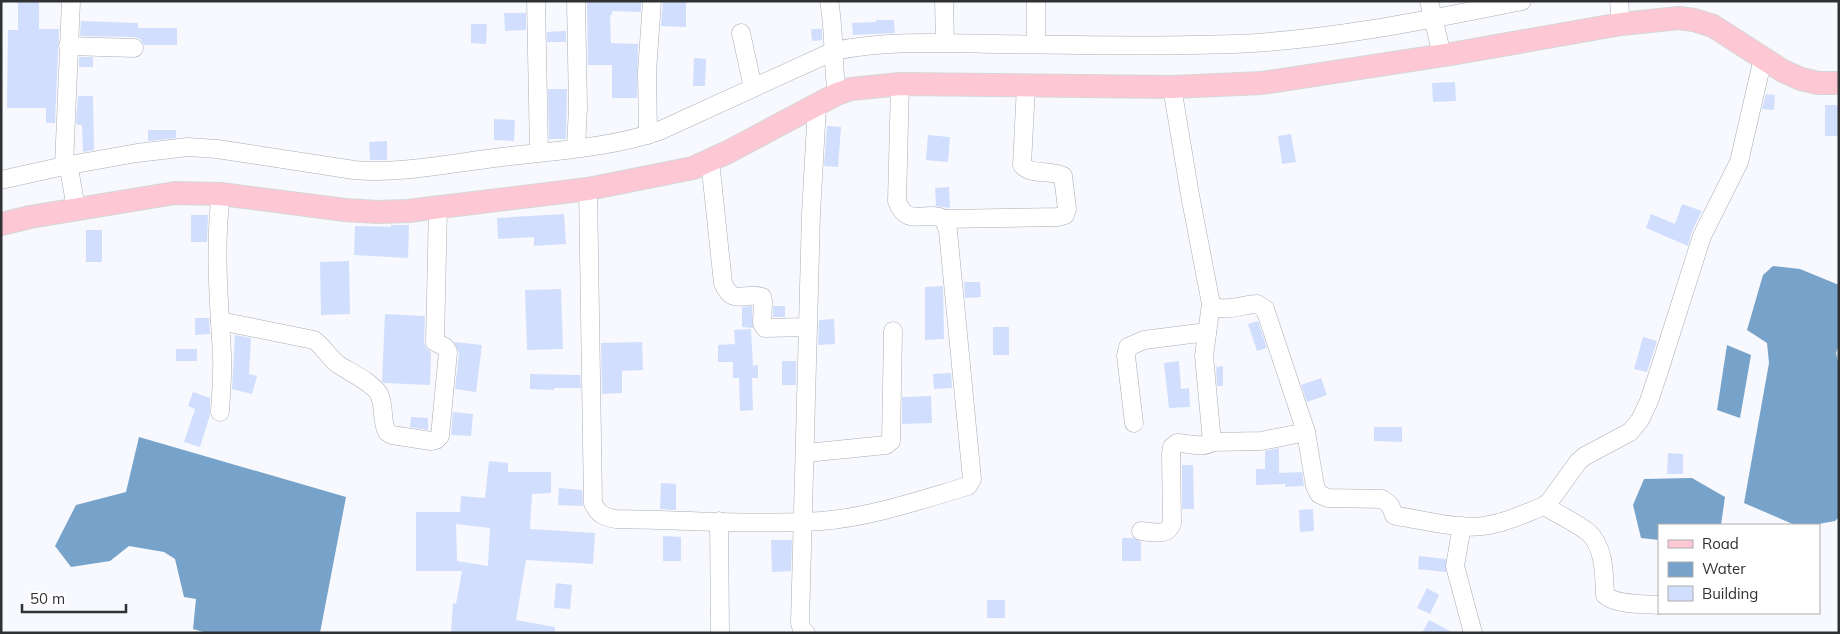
<svg xmlns="http://www.w3.org/2000/svg" width="1840" height="634" font-family="Mulish,sans-serif">
	<style>
		.water { fill: #77a2ca }
		.building { fill: #d2defe; fill-rule: evenodd }
		.lines { fill: none; stroke-linecap: round; stroke-linejoin: round }
		.minor-casing { stroke: #abadb3; stroke-width: 19 }
		.major-casing { stroke: #d6d6d6; stroke-width: 24 }
		.minor { stroke: #fff; stroke-width: 18 }
		.major { stroke: #fdc8d4; stroke-width: 22 }
	</style>
	<rect width="100%" height="100%" fill="#f7f9fe"/>
	<!-- water -->
	<g class="water">
		<polygon points="1773,266 1800,269 1839,285 1839,344 1836,353 1839,366 1839,517 1835,521 1813,525 1795,525 1744,503 1769,363 1767,343 1747,330 1763,275"/>
		<polygon points="1727,345 1751,355 1740,418 1717,410"/>
		<polygon points="139,437 346,497 320,633 207,633 193,629 196,599 184,597 175,559 164,552 129,546 110,561 71,567 55,546 76,505 126,492"/>
		<polygon points="1692,478 1725,497 1721,525 1659,525 1659,540 1641,538 1633,505 1644,479"/>
	</g>
	<!-- building -->
	<g class="building">
		<polygon points="18,1 39,1 39,29 59,29 55,123 46,123 46,108 7,108 8,30 18,30"/>
		<polygon points="587,1 641,1 641,12 612,11 612,15 610,15 611,43 638,44 637,98 612,98 612,65 588,65"/>
		<polygon points="663,1 686,1 686,27 661,26"/>
		<polygon points="504,13 526,13 526,30 505,31"/>
		<polygon points="876,20 894,20 895,33 853,35 852,23 876,22"/>
		<polygon points="81,21 138,23 138,28 177,28 177,45 144,45 140,39 134,37 80,36"/>
		<polygon points="471,24 487,24 486,44 471,43"/>
		<polygon points="811,29 822,29 822,40 812,41"/>
		<polygon points="566,31 566,42 547,42 547,32"/>
		<rect x="79" y="57" width="14" height="10"/>
		<polygon points="694,58 706,59 705,86 693,86"/>
		<polygon points="1455,82 1456,101 1433,102 1432,83"/>
		<polygon points="548,89 567,89 566,139 549,139"/>
		<polygon points="1766,94 1775,95 1774,110 1762,109"/>
		<polygon points="78,96 93,96 94,150 83,152 82,125 78,125 76,123"/>
		<rect x="1825" y="105" width="14" height="31"/>
		<polygon points="494,119 515,120 514,141 494,140"/>
		<polygon points="827,126 841,127 838,167 824,166"/>
		<polygon points="148,130 176,130 176,138 148,141"/>
		<polygon points="1291,134 1296,162 1282,164 1278,136"/>
		<polygon points="928,135 950,137 948,162 926,160"/>
		<polygon points="387,141 387,160 370,160 369,142"/>
		<polygon points="949,187 950,208 936,206 935,188"/>
		<polygon points="1682,204 1702,211 1692,231 1688,246 1646,228 1651,214 1675,224"/>
		<polygon points="564,214 566,244 534,246 534,237 498,239 497,218"/>
		<polygon points="191,215 208,215 207,242 191,242"/>
		<polygon points="391,225 409,225 408,258 354,255 355,226 391,227"/>
		<rect x="86" y="230" width="16" height="32"/>
		<polygon points="349,261 350,314 321,315 320,262"/>
		<polygon points="964,282 980,282 981,297 965,298"/>
		<polygon points="943,286 944,339 925,340 925,287"/>
		<polygon points="561,289 563,349 527,350 525,290"/>
		<polygon points="752,306 753,328 742,327 742,307"/>
		<rect x="773" y="306" width="12" height="11"/>
		<polygon points="385,314 425,316 424,342 426,348 431,352 430,385 384,383 382,381"/>
		<polygon points="195,318 209,318 210,334 195,335"/>
		<polygon points="834,319 835,344 818,345 819,320"/>
		<polygon points="1258,321 1267,348 1257,351 1248,324"/>
		<rect x="993" y="327" width="16" height="28"/>
		<polygon points="751,329 753,366 758,365 758,378 752,378 753,410 740,411 739,378 733,378 733,362 718,362 718,345 735,344 734,330"/>
		<polygon points="235,335 251,338 249,374 257,376 252,394 232,389"/>
		<polygon points="1643,337 1657,341 1647,372 1634,369"/>
		<polygon points="454,342 482,345 476,392 455,389 459,353"/>
		<polygon points="642,342 643,370 622,371 622,393 602,394 601,343"/>
		<rect x="176" y="349" width="21" height="12"/>
		<rect x="782" y="361" width="14" height="24"/>
		<polygon points="1179,361 1181,389 1189,388 1190,407 1169,408 1164,363"/>
		<polygon points="1223,366 1223,386 1217,386 1216,367"/>
		<polygon points="951,373 952,388 934,389 933,374"/>
		<polygon points="530,374 580,375 581,388 554,388 554,390 530,389"/>
		<polygon points="1321,378 1327,395 1307,402 1301,385"/>
		<polygon points="193,392 210,398 210,415 200,447 184,442 195,409 188,406"/>
		<polygon points="931,396 932,423 902,424 902,397"/>
		<polygon points="453,412 473,414 471,436 451,435"/>
		<polygon points="411,417 428,418 428,430 410,427"/>
		<polygon points="1374,427 1402,427 1402,442 1374,441"/>
		<polygon points="1279,448 1279,473 1302,472 1304,486 1285,487 1285,484 1256,485 1256,469 1265,469 1265,451"/>
		<polygon points="1668,453 1683,454 1683,474 1667,474"/>
		<path d="M489 461 508 463V472H551V493L532 494 530 529 595 533 593 564 526 560 516 620 555 627V633H451L453 603 456 604 462 571H416V512H460L461 496 485 498ZM456 524 490 528 488 566 457 561Z"/>
		<polygon points="1182,465 1193,465 1194,509 1182,509"/>
		<polygon points="661,483 676,484 676,510 660,509"/>
		<polygon points="559,488 582,490 583,506 558,505"/>
		<polygon points="1313,509 1314,531 1300,532 1299,510"/>
		<polygon points="663,536 681,537 681,561 663,561"/>
		<polygon points="1122,538 1133,538 1141,542 1141,561 1122,561"/>
		<polygon points="771,540 792,540 791,571 772,572"/>
		<polygon points="1419,556 1446,559 1446,572 1418,569"/>
		<polygon points="556,583 572,585 570,609 554,608"/>
		<polygon points="1427,588 1439,595 1430,614 1417,608"/>
		<rect x="987" y="600" width="18" height="18"/>
		<polygon points="1429,620 1454,633 1422,633"/>
	</g>
	<g class="lines">
		<defs>
			<g id="minor">
				<polyline points="71,1 64,166 69,168 76,209"/>
				<polyline points="536,1 539,152"/>
				<polyline points="576,1 578,107 576,148"/>
				<path d="M829 1C835 32 832 63 837 94"/>
				<polyline points="944,1 945,43"/>
				<polyline points="1036,1 1036,44"/>
				<polyline points="1429,1 1442,55"/>
				<polyline points="1619,1 1621,24"/>
				<polyline points="741,33 753,88"/>
				<polyline points="68,46 134,48"/>
				<path d="M1172 87 1190 195 1211 304C1221 314 1244 304 1257 304L1265 309 1306 432 1315 486 1319 494 1328 498 1382 499 1390 505 1394 515 1397 516C1425 520 1462 531 1489 525 1508 522 1526 513 1544 506L1549 502 1578 462 1585 456 1630 432 1640 420 1649 401 1659 371 1702 236 1739 162 1763 58"/>
				<polyline points="648,135 647,72 652,1"/>
				<path d="M710 161 723 283C733 307 745 291 762 297L763 301 762 323 765 328 808 327"/>
				<path d="M1 180 64 166 137 153 188 147 217 149 354 170C400 174 448 164 494 158 549 151 607 149 659 131L834 51C887 40 942 43 996 44 1076 45 1155 47 1235 44 1331 40 1427 20 1522 1"/>
				<path d="M588 189 593 503C598 514 604 517 616 519 684 520 753 525 821 521 871 517 920 500 968 486L972 479 948 231 944 219C926 209 907 229 897 201L900 84"/>
				<path d="M944 219 1057 217 1065 215 1067 209 1063 176C1051 169 1031 176 1022 165L1026 86"/>
				<path d="M220 321 314 340C324 347 329 358 339 365 350 372 373 383 379 394 385 406 381 421 387 432L392 435 431 441 436 440 440 436 448 352 445 347 435 342 438 207"/>
				<path d="M220 412C221 393 223 374 222 354 219 301 214 248 221 194"/>
				<polyline points="1134,423 1126,356 1128,347 1144,340 1207,332"/>
				<polyline points="1212,442 1261,441 1306,432"/>
				<polyline points="806,453 886,445 891,441 893,331"/>
				<path d="M1544 506C1558 514 1575 522 1588 532 1605 547 1604 575 1605 595 1615 605 1645 604 1659 605"/>
				<polyline points="719,521 720,633"/>
				<polyline points="1462,526 1455,566 1473,633"/>
				<path d="M1141 531C1153 532 1168 537 1172 523L1171 454 1172 447 1177 443C1188 443 1203 449 1212 442L1204 356 1211 304"/>
				<polyline points="806,633 802,630 800,623 811,214 817,106"/>
			</g>
			<polyline id="major" points="1,224 30,217 175,193 221,194 345,210 377,212 408,211 588,189 693,168 728,152 837,94 851,89 900,84 1172,87 1262,83 1451,54 1621,24 1679,18 1694,20 1713,26 1783,71 1801,79 1818,83 1839,83"/>
		</defs>
		<!-- minor casing -->
		<use href="#minor" class="minor-casing"/>
		<!-- major casing -->
		<use href="#major" class="major-casing"/>
		<!-- minor -->
		<use href="#minor" class="minor"/>
		<!-- major -->
		<use href="#major" class="major"/>
	</g>
	<!-- border -->
	<rect width="1840" height="634" fill="none" stroke="#303133" stroke-width="5"/>
	<!-- legend -->
	<rect x="1658" y="524" width="162" height="90" fill="#ffffff" stroke="#acadad"/>
	<rect x="1668" y="540" width="25" height="8" fill="#fdc8d4" stroke="#acadad"/>
	<text x="1702" y="549" font-size="15" fill="#303133">Road</text>
	<rect x="1668" y="562" width="25" height="15" fill="#77a2ca" stroke="#acadad"/>
	<text x="1702" y="574" font-size="15" fill="#303133">Water</text>
	<rect x="1668" y="586" width="25" height="15" fill="#d2defe" stroke="#acadad"/>
	<text x="1702" y="599" font-size="15" fill="#303133">Building</text>
	<!-- scale -->
	<path d="M22 604v8h104v-8" fill="none" stroke="#303133" stroke-width="2.5"/>
	<text x="30" y="604" font-size="15" fill="#303133" stroke="#ffffff" stroke-width="4" paint-order="stroke">50 m</text>
</svg>
